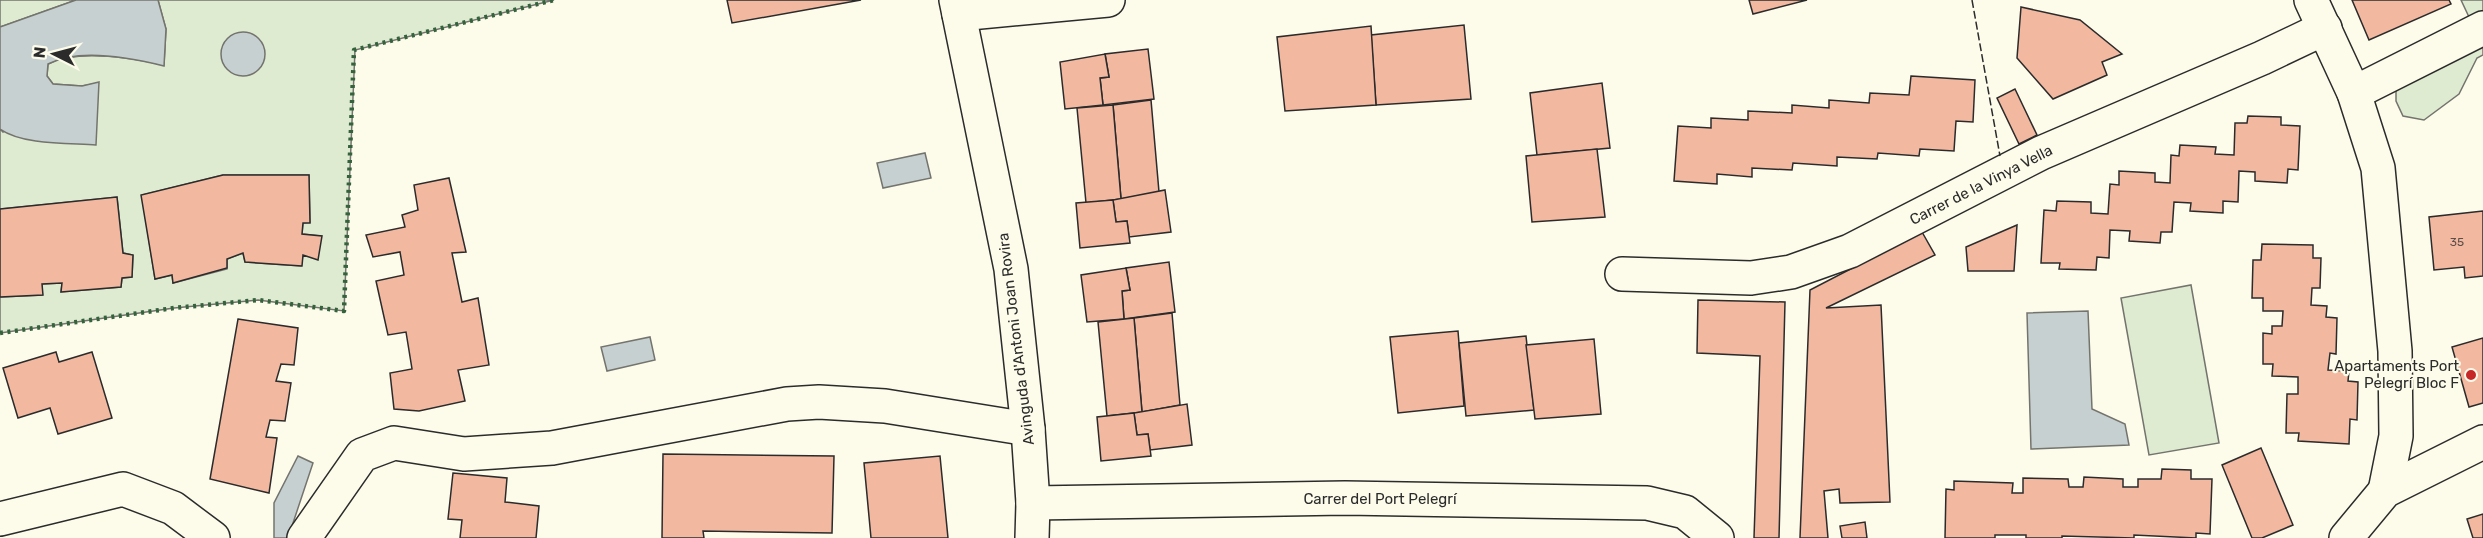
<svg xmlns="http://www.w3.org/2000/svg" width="2483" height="538" font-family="Rubik,sans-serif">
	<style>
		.green { fill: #deebd1; stroke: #74746e; stroke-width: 1.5; fill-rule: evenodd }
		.water { fill: #c7d0d0; stroke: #74746e; stroke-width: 1.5 }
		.building { fill: #f2b8a0; stroke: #2b2b2b; stroke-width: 1.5 }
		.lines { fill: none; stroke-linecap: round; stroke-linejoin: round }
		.minor-casing { stroke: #2b2b2b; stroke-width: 36 }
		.minor { stroke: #fdfbea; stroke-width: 33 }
		.hedge { stroke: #34623c; stroke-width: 4.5; stroke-dasharray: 3 4.5; stroke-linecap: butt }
		.fence { stroke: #2b2b2b; stroke-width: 1.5; stroke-dasharray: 8 3; stroke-linecap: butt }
		.poi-dot { fill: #c62828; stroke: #fdfbea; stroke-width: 2 }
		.labels { text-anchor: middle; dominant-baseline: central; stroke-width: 4.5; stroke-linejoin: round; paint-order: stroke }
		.number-label { font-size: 12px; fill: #5d4e48 }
		.street-label { font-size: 15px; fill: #2b2b2b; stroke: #fdfbea }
		.poi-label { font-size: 15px; fill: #2b2b2b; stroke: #fdfbea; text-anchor: end }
	</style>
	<rect width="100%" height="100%" fill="#fdfbea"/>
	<!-- green -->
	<g class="green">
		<polygon points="0,0 76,0 0,27"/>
		<path d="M158 0H554L355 50 344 311 258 300 174 308 0 333V297L42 295V284L62 283 61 292 121 287 122 278 132 277 133 255 123 253 117 197 0 209V129L3 132 99 83 82 86 53 84 47 76 48 64C78 49 132 58 164 65L166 29ZM223 175H309L310 222 303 223 302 234 321 236 303 255 301 266 245 262 243 253 227 259V269L173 283 172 275 155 279 142 195Z"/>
		<polygon points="2461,0 2483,0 2483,55 2477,58 2459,94 2424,120 2403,116 2396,101 2396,82 2469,17"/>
		<polygon points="2191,285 2219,443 2149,455 2121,298"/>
	</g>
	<!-- water -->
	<g class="water">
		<path d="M76 0H158L166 29 164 66C132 58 78 48 48 64L47 76 53 84 82 86 99 82 96 145C68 143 23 145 0 129V27Z"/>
		<circle cx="243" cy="54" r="22"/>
		<polygon points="925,153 931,178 883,188 877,163"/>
		<polygon points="2088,311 2092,409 2125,424 2129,445 2031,449 2027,313"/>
		<polygon points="650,337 655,360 607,371 601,347"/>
		<polygon points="298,456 313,463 288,538 274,538 274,503"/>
	</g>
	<!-- building -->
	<g class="building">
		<polygon points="727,0 861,0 732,23"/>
		<polygon points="1749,0 1807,0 1753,14"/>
		<polygon points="2352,0 2449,0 2451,4 2369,40"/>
		<polygon points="2021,7 2080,20 2122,54 2102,62 2107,75 2053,99 2017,58"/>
		<polygon points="1464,25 1471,99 1376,105 1371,35"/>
		<polygon points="1371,26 1376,105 1285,111 1277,37"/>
		<polygon points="1148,49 1154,99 1103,105 1100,78 1109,77 1105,54"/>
		<polygon points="1105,54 1109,77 1100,78 1103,105 1065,109 1060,62"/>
		<polygon points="1911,76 1975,80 1973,122 1956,121 1954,151 1920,149 1919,156 1878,153 1877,159 1837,157 1837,166 1793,163 1792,170 1752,168 1752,177 1717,174 1717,184 1674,181 1678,126 1711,128 1711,118 1748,120 1748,111 1792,113 1792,105 1829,108 1829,100 1869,103 1870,93 1909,95"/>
		<polygon points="1602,83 1610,148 1537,155 1530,93"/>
		<polygon points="2015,89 2037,135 2019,144 1997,98"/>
		<polygon points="1151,100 1159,192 1121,199 1113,105"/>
		<polygon points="1113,105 1121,199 1086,203 1077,108"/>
		<polygon points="2248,116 2281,117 2281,125 2300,126 2298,170 2288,169 2287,183 2255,181 2255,172 2239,171 2238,202 2223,201 2223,213 2190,211 2191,203 2174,202 2172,232 2161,232 2160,243 2129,241 2130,231 2110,230 2109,258 2097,257 2096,270 2059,269 2060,263 2041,263 2044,210 2056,211 2057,201 2091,202 2091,213 2108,214 2110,184 2119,185 2119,171 2155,173 2155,182 2170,183 2171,155 2179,156 2180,145 2216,147 2215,154 2234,155 2235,123 2247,123"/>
		<polygon points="1597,149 1605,217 1532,222 1526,156"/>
		<polygon points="223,175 309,175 310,223 303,223 302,234 322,236 318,260 303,255 302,266 245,262 243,253 227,259 227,268 173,283 172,275 155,279 141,195"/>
		<polygon points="449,178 466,252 452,253 462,302 478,298 489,365 458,370 465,401 419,411 394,409 390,373 412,369 406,332 388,335 376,281 404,275 400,252 373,257 366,235 405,227 402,215 418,210 414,185"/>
		<polygon points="1165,190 1171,232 1129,237 1127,221 1116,222 1113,200"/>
		<polygon points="117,197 123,253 133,255 132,277 122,278 121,287 61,292 62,283 42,284 43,295 0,297 0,209"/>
		<polygon points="1113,200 1116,222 1127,221 1130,243 1080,248 1076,203"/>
		<polygon points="2483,211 2483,276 2465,278 2464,267 2434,270 2429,217"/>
		<polygon points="2017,225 2014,271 1968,271 1966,247"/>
		<polygon points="1922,232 1935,255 1826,308 1881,305 1890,502 1840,503 1839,489 1824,491 1828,538 1800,538 1810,290"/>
		<polygon points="2262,244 2313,245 2313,258 2321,258 2320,288 2312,288 2311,305 2327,306 2326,317 2337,318 2336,354 2330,353 2328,370 2349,371 2348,381 2358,382 2357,420 2350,419 2349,444 2298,441 2299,433 2286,433 2287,394 2298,394 2298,377 2272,376 2273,364 2263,364 2263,333 2272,334 2272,326 2282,326 2283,311 2263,311 2263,298 2252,298 2253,260 2261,260"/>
		<polygon points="1169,262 1175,312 1124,319 1122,291 1130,290 1126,268"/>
		<polygon points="1126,268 1130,290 1122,291 1124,319 1087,322 1081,275"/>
		<polygon points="1698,300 1785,302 1779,538 1754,538 1760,356 1697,353"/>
		<polygon points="1172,313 1180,405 1142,412 1134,318"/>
		<polygon points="1134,318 1142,412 1107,416 1098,322"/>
		<polygon points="238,319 298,328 294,365 281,364 276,381 291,383 285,421 270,420 266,437 277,438 269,493 210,479"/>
		<polygon points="1458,331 1464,406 1398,413 1390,337"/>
		<polygon points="1526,336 1534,410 1466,416 1459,343"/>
		<polygon points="2483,338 2483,403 2469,407 2452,347"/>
		<polygon points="1594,339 1601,414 1535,419 1526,345"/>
		<polygon points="56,352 59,362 92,352 112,418 58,434 50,408 18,418 3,368"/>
		<polygon points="1187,404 1192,445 1150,450 1148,434 1137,435 1134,413"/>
		<polygon points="1134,413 1137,435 1148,434 1151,456 1101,461 1097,417"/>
		<polygon points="2261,448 2293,525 2262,538 2252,538 2222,465"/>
		<polygon points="663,454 834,456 832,533 703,531 704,538 662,538"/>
		<polygon points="940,456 948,538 871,538 864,463"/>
		<polygon points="2162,469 2191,470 2191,479 2212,479 2210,534 2196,533 2196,538 2134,535 2134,538 2062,536 2062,538 2026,538 2026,535 1995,535 1995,538 1945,538 1946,489 1954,490 1954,481 2013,483 2012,493 2023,493 2023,478 2068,479 2069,487 2083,487 2084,477 2123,479 2123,487 2138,487 2138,479 2161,479"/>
		<polygon points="453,473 507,478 505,502 539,506 536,538 460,538 462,520 448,519"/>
		<polygon points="2483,514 2483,538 2473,538 2467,519"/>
		<polygon points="1865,522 1867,538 1842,538 1840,526"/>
	</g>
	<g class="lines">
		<defs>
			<g id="minor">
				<polyline points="956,0 1011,269 1028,429 1033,503 1032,538"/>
				<polyline points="2311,0 2354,93 2378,168 2395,351 2396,436 2385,491"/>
				<polyline points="959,14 1108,0"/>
				<polyline points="2354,93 2483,28"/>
				<polyline points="1622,274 1751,278 1791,272 1850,251 2041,153 2262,58 2325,28"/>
				<polyline points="1033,503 1345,498 1647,503 1685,512 1717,538"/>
				<polyline points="0,519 123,489 173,508 213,538"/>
				<polyline points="304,538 362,455 394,443 464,454 552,448 787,404 819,402 885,406 1028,429"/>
				<polyline points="2346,538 2385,491 2483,442"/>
			</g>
		</defs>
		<!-- minor casing -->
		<use href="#minor" class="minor-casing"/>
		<!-- minor -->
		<use href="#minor" class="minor"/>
		<!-- hedge -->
		<polyline class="hedge" points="0,333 174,308 258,300 344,311 354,50 554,0"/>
		<!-- fence -->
		<polyline class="fence" points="1972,0 2000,156"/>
	</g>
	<!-- markers -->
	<circle class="poi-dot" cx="2471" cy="375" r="6"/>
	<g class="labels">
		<!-- number labels -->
		<g class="number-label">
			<text x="2457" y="242">35</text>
		</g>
		<!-- street labels -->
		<g class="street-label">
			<text transform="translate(1981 185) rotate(-27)">Carrer de la Vinya Vella</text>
			<text transform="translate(1016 339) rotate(-97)">Avinguda d'Antoni Joan Rovira</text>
			<text x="1380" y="499">Carrer del Port Pelegrí</text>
		</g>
		<!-- poi labels -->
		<g class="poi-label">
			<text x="2459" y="366">Apartaments Port<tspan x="2459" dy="17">Pelegrí Bloc F</tspan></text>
		</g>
	</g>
	<!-- north arrow -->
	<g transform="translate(54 54) rotate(276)" stroke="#fdfbea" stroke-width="4.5" paint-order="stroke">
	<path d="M0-4.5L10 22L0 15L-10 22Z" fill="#2b2b2b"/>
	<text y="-9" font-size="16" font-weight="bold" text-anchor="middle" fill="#2b2b2b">N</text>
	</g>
</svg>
